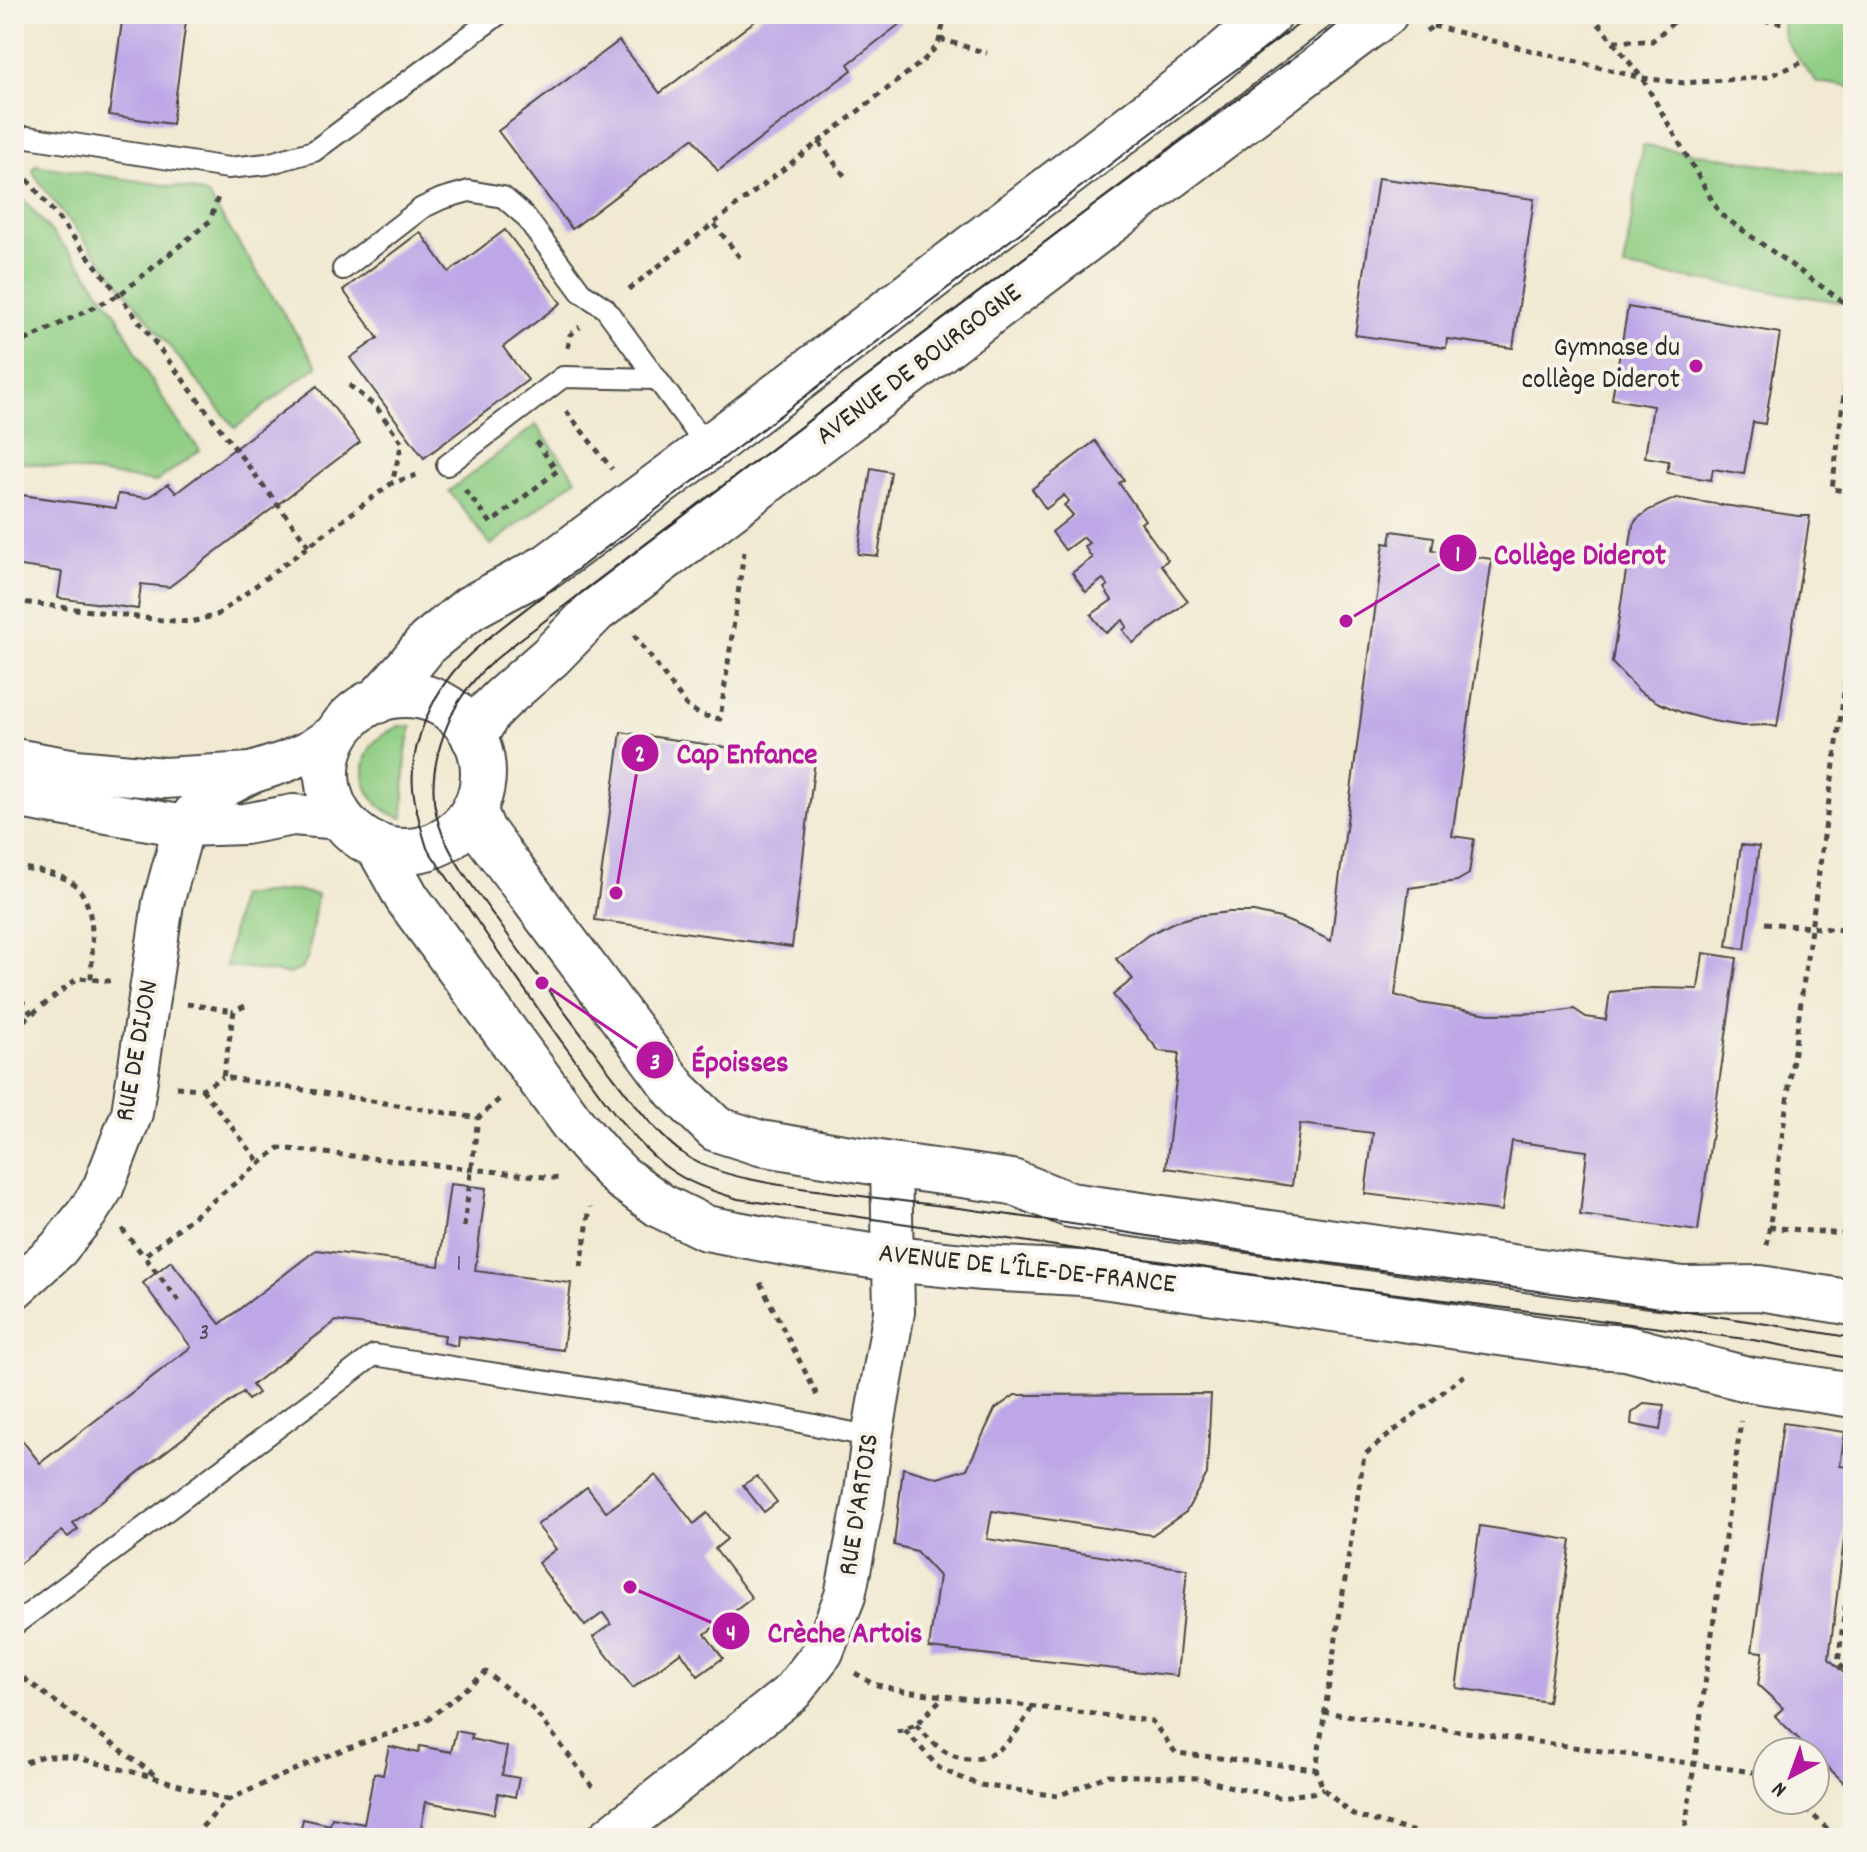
<svg xmlns="http://www.w3.org/2000/svg" width="1867" height="1852" font-family="Dekko,sans-serif">
	<style>
		.green { fill: #90ce84; stroke: #5e7c58; stroke-width: 2 }
		.building { fill: #bea7e7 }
		.lines { fill: none; stroke-linecap: round; stroke-linejoin: round }
		.service-casing { stroke: #494844; stroke-width: 24 }
		.minor-casing { stroke: #494844; stroke-width: 44 }
		.tertiary-casing { stroke: #494844; stroke-width: 48 }
		.path { stroke: #494844; stroke-width: 5; stroke-dasharray: 6 6; stroke-linecap: butt }
		.service { stroke: #fff; stroke-width: 20 }
		.minor { stroke: #fff; stroke-width: 40 }
		.tertiary { stroke: #fff; stroke-width: 44 }
		.tram { stroke: #2b2b2b; stroke-width: 2 }
		.poi-dot { fill: #b5179e; stroke: #f7f3e8; stroke-width: 3 }
		.labels { text-anchor: middle; dominant-baseline: central; stroke-width: 8; stroke-linejoin: round; paint-order: stroke }
		.number-label { font-size: 24px; fill: #504a5a }
		.poi-label { font-size: 28px; fill: #2b2b2b; stroke: #f7f3e8; text-anchor: end }
		.street-label { font-size: 28px; fill: #2b2b2b; stroke: #f7f3e8 }
		.leader { fill: none; stroke: #b5179e; stroke-width: 3 }
		.callout-dot { fill: #b5179e; stroke: #f7f3e8; stroke-width: 3 }
		.mark-label { font-size: 24px; text-anchor: middle; font-weight: bold; fill: #fff }
		.callout-label { font-size: 30px; text-anchor: middle; font-weight: bold; fill: #b5179e; stroke: #f7f3e8; stroke-width: 8; stroke-linejoin: round; paint-order: stroke }
	</style>
	<rect width="100%" height="100%" fill="#f7f3e8"/>
	<filter id="ink" filterUnits="userSpaceOnUse"><feTurbulence type="fractalNoise" baseFrequency=".0125" numOctaves="2"/><feDisplacementMap in="SourceGraphic" scale="16" xChannelSelector="R" yChannelSelector="G"/><feConvolveMatrix kernelMatrix="1 2 1 2 8 2 1 2 1" color-interpolation-filters="sRGB"/></filter>
	<filter id="wash" filterUnits="userSpaceOnUse"><feTurbulence type="fractalNoise" baseFrequency=".006" numOctaves="4" result="noise"/><feDisplacementMap in="SourceGraphic" scale="32" xChannelSelector="R" yChannelSelector="G"/><feGaussianBlur stdDeviation="1.8" result="paint"/><feColorMatrix in="noise" values="0 0 0 0 0 0 0 0 0 0 0 0 0 0 0 0 0 1.4 0 .05"/><feComposite in="paint" operator="in"/></filter>
	<g filter="url(#wash)">
		<rect width="100%" height="100%" fill="#f1e9d1"/>
		<!-- green -->
		<g class="green">
			<polygon points="1782,14 1853,14 1853,87 1817,82 1801,63 1784,38"/>
			<polygon points="1643,145 1853,178 1853,304 1624,268"/>
			<polygon points="35,165 190,189 208,195 317,366 235,428 47,193 33,172"/>
			<polygon points="14,189 84,269 117,315 148,375 178,422 200,450 156,482 14,461"/>
			<polygon points="536,425 576,479 491,545 449,491"/>
			<path d="M399 726H412L406 752 403 818C370 811 352 773 373 744 380 735 390 731 399 726Z"/>
			<polygon points="295,890 317,895 308,958 301,969 289,974 226,966 239,896"/>
		</g>
		<g id="blocks">
			<!-- building -->
			<g class="building">
				<polygon points="123,14 187,14 172,124 109,115"/>
				<polygon points="764,14 907,14 905,20 848,64 852,70 718,171 693,138 572,229 498,131 619,41 660,93"/>
				<polygon points="1378,178 1534,199 1513,348 1447,339 1446,348 1355,335"/>
				<polygon points="505,230 561,303 503,347 528,380 424,458 350,358 378,338 343,290 420,232 449,272"/>
				<polygon points="1628,307 1780,333 1765,424 1753,422 1744,474 1713,469 1711,480 1667,473 1669,461 1645,457 1653,406 1612,399"/>
				<polygon points="317,386 360,442 173,584 169,587 141,584 138,609 58,598 62,572 14,565 14,494 116,508 118,494 147,498 168,484 176,493"/>
				<polygon points="1095,441 1124,480 1119,483 1145,520 1141,523 1168,560 1161,565 1188,601 1133,643 1123,630 1127,627 1123,620 1106,633 1091,615 1112,600 1104,588 1108,585 1103,579 1086,592 1072,573 1092,558 1084,546 1089,543 1083,537 1065,550 1052,532 1073,515 1064,505 1069,501 1064,495 1046,509 1032,489"/>
				<polygon points="871,468 891,472 878,556 858,554"/>
				<polygon points="1676,498 1798,516 1810,516 1777,727 1768,725 1742,726 1713,721 1683,713 1659,703 1639,691 1612,663 1633,525 1637,519 1649,510"/>
				<polygon points="1392,531 1434,537 1432,550 1492,559 1452,836 1474,839 1469,874 1457,881 1409,888 1395,995 1420,1003 1489,1014 1546,1013 1574,1009 1586,1017 1606,1020 1610,992 1652,988 1698,989 1703,953 1737,958 1698,1231 1580,1215 1587,1151 1512,1141 1502,1211 1365,1194 1373,1133 1300,1124 1292,1186 1166,1168 1179,1053 1159,1051 1113,995 1133,979 1116,959 1148,935 1174,922 1196,916 1229,912 1254,912 1280,918 1307,929 1331,941 1384,543 1390,544"/>
				<polygon points="621,732 815,760 792,947 595,920"/>
				<polygon points="1741,845 1759,847 1745,949 1727,946"/>
				<polygon points="450,1184 486,1188 475,1271 571,1283 563,1350 458,1336 457,1346 444,1343 445,1335 336,1321 252,1385 258,1393 248,1400 243,1392 73,1523 78,1529 68,1537 62,1531 14,1568 14,1430 40,1463 191,1347 143,1283 171,1261 220,1324 316,1250 439,1266"/>
				<polygon points="1211,1394 1207,1474 1186,1512 1152,1535 992,1511 987,1539 1187,1569 1177,1676 929,1648 939,1576 916,1551 894,1545 903,1468 938,1478 967,1469 995,1409 1015,1395"/>
				<polygon points="1645,1403 1664,1405 1660,1430 1631,1424 1632,1413"/>
				<polygon points="1783,1423 1845,1432 1840,1466 1853,1468 1829,1659 1853,1682 1853,1791 1815,1755 1815,1752 1812,1752 1775,1716 1783,1708 1758,1685 1763,1652 1752,1651"/>
				<polygon points="656,1475 694,1524 707,1513 727,1539 715,1549 752,1598 705,1634 723,1658 698,1676 681,1652 633,1688 593,1637 611,1624 603,1613 585,1626 538,1563 556,1549 537,1525 587,1487 606,1512"/>
				<polygon points="757,1476 777,1502 764,1512 743,1485"/>
				<polygon points="1480,1526 1571,1540 1548,1702 1456,1688"/>
				<polygon points="456,1731 472,1734 471,1739 507,1747 502,1775 519,1778 515,1797 498,1793 494,1814 426,1802 419,1838 299,1838 303,1819 330,1825 332,1818 364,1824 374,1773 383,1775 389,1746 418,1753 420,1746 451,1752"/>
			</g>
		</g>
	</g>
	<g filter="url(#ink)">
		<use href="#blocks" fill-opacity="0" stroke="#494844" stroke-width="2"/>
		<g class="lines">
			<defs>
				<g id="service">
					<polyline points="14,140 28,137 228,168 267,164 314,151 499,14"/>
					<polyline points="343,269 422,208 441,199 469,191 503,197 525,216 581,292 605,308 657,379 563,377 447,465"/>
					<polyline points="657,379 708,448"/>
					<polyline points="14,1625 374,1355 781,1418 872,1437"/>
				</g>
				<g id="minor">
					<polyline points="14,759 76,770 164,778 251,773 285,762 310,751 337,733"/>
					<polyline points="14,797 184,826 245,824 293,815 341,819"/>
					<polyline points="14,1289 58,1249 87,1213 103,1188 132,1113 163,903 184,826 198,808 220,789 251,773"/>
					<polyline points="608,1838 792,1692 823,1652 845,1596 864,1500 872,1437 894,1312 891,1165"/>
				</g>
				<g id="tertiary">
					<circle cx="405" cy="773" r="78"/>
					<polyline points="377,701 407,668 428,642 470,608 548,566 708,448 1207,68 1270,14"/>
					<polyline points="474,738 489,712 502,699 550,657 595,611 1385,14"/>
					<polyline points="474,809 483,831 658,1066 676,1090 716,1129 760,1143 891,1165 1012,1182 1070,1205 1576,1276 1684,1289 1760,1288 1853,1303"/>
					<polyline points="378,846 407,898 575,1127 600,1156 621,1177 661,1206 706,1228 795,1245 893,1259 983,1268 1081,1273 1584,1345 1626,1348 1747,1379 1853,1395"/>
				</g>
			</defs>
			<!-- service casing -->
			<use href="#service" class="service-casing"/>
			<!-- minor casing -->
			<use href="#minor" class="minor-casing"/>
			<!-- tertiary casing -->
			<use href="#tertiary" class="tertiary-casing"/>
			<!-- path -->
			<g class="path">
				<polyline points="1591,14 1642,78 1720,214 1853,309"/>
				<polyline points="1716,14 1783,23"/>
				<polyline points="1433,26 1642,78 1684,83 1767,77 1801,63"/>
				<polyline points="1426,31 1452,14"/>
				<polyline points="940,39 987,53"/>
				<polyline points="1614,41 1652,41 1683,14"/>
				<polyline points="819,142 846,178"/>
				<polyline points="20,170 119,295 309,546"/>
				<polyline points="714,224 741,259"/>
				<polyline points="629,289 923,61 938,45 946,14"/>
				<polyline points="1853,325 1832,489 1853,492"/>
				<polyline points="14,346 119,295 210,221 218,197"/>
				<polyline points="568,348 570,335 580,327"/>
				<polyline points="349,385 377,408 402,443 392,483"/>
				<polyline points="566,411 612,469"/>
				<polyline points="465,490 491,523 557,471 534,439"/>
				<polyline points="14,601 161,620 191,622 217,615 392,483 417,475"/>
				<polyline points="634,635 686,705 700,715 720,719 744,552"/>
				<path d="M14 866C32 870 52 872 68 880 99 897 92 950 91 979"/>
				<polyline points="1765,923 1853,931"/>
				<polyline points="14,990 32,1014"/>
				<polyline points="187,1004 234,1011"/>
				<polyline points="245,1006 234,1011 223,1077 478,1118"/>
				<polyline points="14,1028 78,978 110,981"/>
				<polyline points="176,1087 202,1089 223,1077"/>
				<polyline points="202,1089 260,1163"/>
				<polyline points="464,1227 478,1118 503,1096"/>
				<polyline points="1769,1227 1853,1235"/>
				<polyline points="122,1229 144,1256"/>
				<polyline points="1767,1245 1853,628"/>
				<polyline points="581,1267 590,1207"/>
				<polyline points="760,1283 817,1395"/>
				<polyline points="179,1301 144,1256 279,1148 563,1179"/>
				<polyline points="1853,1546 1838,1663 1853,1677"/>
				<polyline points="14,1671 156,1776"/>
				<polyline points="855,1673 873,1684 904,1691 1152,1721 1176,1753 1316,1769"/>
				<polyline points="1323,1712 1767,1774"/>
				<path d="M916 1725C924 1733 934 1745 944 1751 985 1775 1014 1741 1032 1707"/>
				<polyline points="905,1730 939,1768 957,1776 980,1785 1058,1796 1108,1775 1199,1778 1228,1786 1279,1797 1312,1793 1323,1789"/>
				<polyline points="897,1732 916,1725 943,1697"/>
				<polyline points="14,1766 43,1756 70,1756 160,1779 228,1800"/>
				<polyline points="1797,1800 1837,1838"/>
				<polyline points="181,1838 197,1832 228,1800 321,1758 427,1720 486,1672 535,1711 596,1791"/>
				<polyline points="1437,1838 1353,1815 1323,1789 1316,1769 1364,1455 1468,1372"/>
				<polyline points="1684,1838 1741,1421"/>
			</g>
			<!-- service -->
			<use href="#service" class="service"/>
			<!-- minor -->
			<use href="#minor" class="minor"/>
			<!-- tertiary -->
			<use href="#tertiary" class="tertiary"/>
			<!-- tram -->
			<g class="tram">
				<path d="M1313 14 1212 87 540 598C514 618 487 637 464 660 434 690 409 745 413 788 415 809 421 828 427 848 473 915 519 983 567 1049 597 1089 626 1135 665 1166 687 1183 712 1191 738 1199L1266 1277 1753 1340 1853 1359"/>
				<path d="M1350 14 1318 40 1070 223 518 641C505 652 489 663 477 677 463 692 452 711 445 731 420 798 437 836 476 891 519 951 562 1009 606 1067 629 1097 660 1141 693 1160 725 1178 779 1185 816 1190 873 1198 931 1204 988 1212 1087 1225 1186 1243 1285 1257 1474 1283 1665 1306 1853 1338"/>
			</g>
		</g>
	</g>
	<!-- markers -->
	<circle class="poi-dot" cx="1696" cy="366" r="8"/>
	<g class="labels">
		<!-- number labels -->
		<g class="number-label">
			<text x="459" y="1265">1</text>
			<text x="204" y="1334">3</text>
		</g>
		<!-- poi labels -->
		<g class="poi-label">
			<text x="1680" y="350">Gymnase du<tspan x="1680" dy="32">collège Diderot</tspan></text>
		</g>
		<!-- street labels -->
		<g class="street-label">
			<text transform="translate(920 366) rotate(-37)">AVENUE DE BOURGOGNE</text>
			<text transform="translate(139 1051) rotate(-80)">RUE DE DIJON</text>
			<text transform="translate(1027 1271) rotate(6)">AVENUE DE L’ÎLE-DE-FRANCE</text>
			<text transform="translate(861 1505) rotate(-81)">RUE D'ARTOIS</text>
		</g>
	</g>
	<!-- callouts -->
	<path class="leader" d="M1346 621L1458 553M616 893L640 753M542 983L655 1060M630 1587L731 1631"/>
	<g class="callout-dot">
		<circle cx="1346" cy="621" r="8"/>
		<circle cx="616" cy="893" r="8"/>
		<circle cx="542" cy="983" r="8"/>
		<circle cx="630" cy="1587" r="8"/>
		<circle cx="1458" cy="553" r="20"/>
		<circle cx="640" cy="753" r="20"/>
		<circle cx="655" cy="1060" r="20"/>
		<circle cx="731" cy="1631" r="20"/>
	</g>
	<g class="mark-label">
		<text x="1458" y="561">1</text>
		<text x="640" y="761">2</text>
		<text x="655" y="1069">3</text>
		<text x="731" y="1640">4</text>
	</g>
	<g class="callout-label">
		<text x="1580" y="564">Collège Diderot</text>
		<text x="747" y="763">Cap Enfance</text>
		<text x="740" y="1071">Époisses</text>
		<text x="845" y="1642">Crèche Artois</text>
	</g>
	<!-- margin -->
	<rect width="1867" height="1852" fill="none" stroke="#f7f3e8" stroke-width="48"/>
	<!-- north arrow -->
	<g transform="translate(1791 1776) rotate(221)"><circle r="38" fill="#f7f3e8" stroke="#a5a39c" stroke-width="2"/>
	<path d="M0-6L14 30L0 20L-14 30Z" fill="#b5179e"/>
	<text y="-12" font-size="22" font-weight="bold" text-anchor="middle" fill="#2b2b2b">N</text>
	</g>
</svg>
